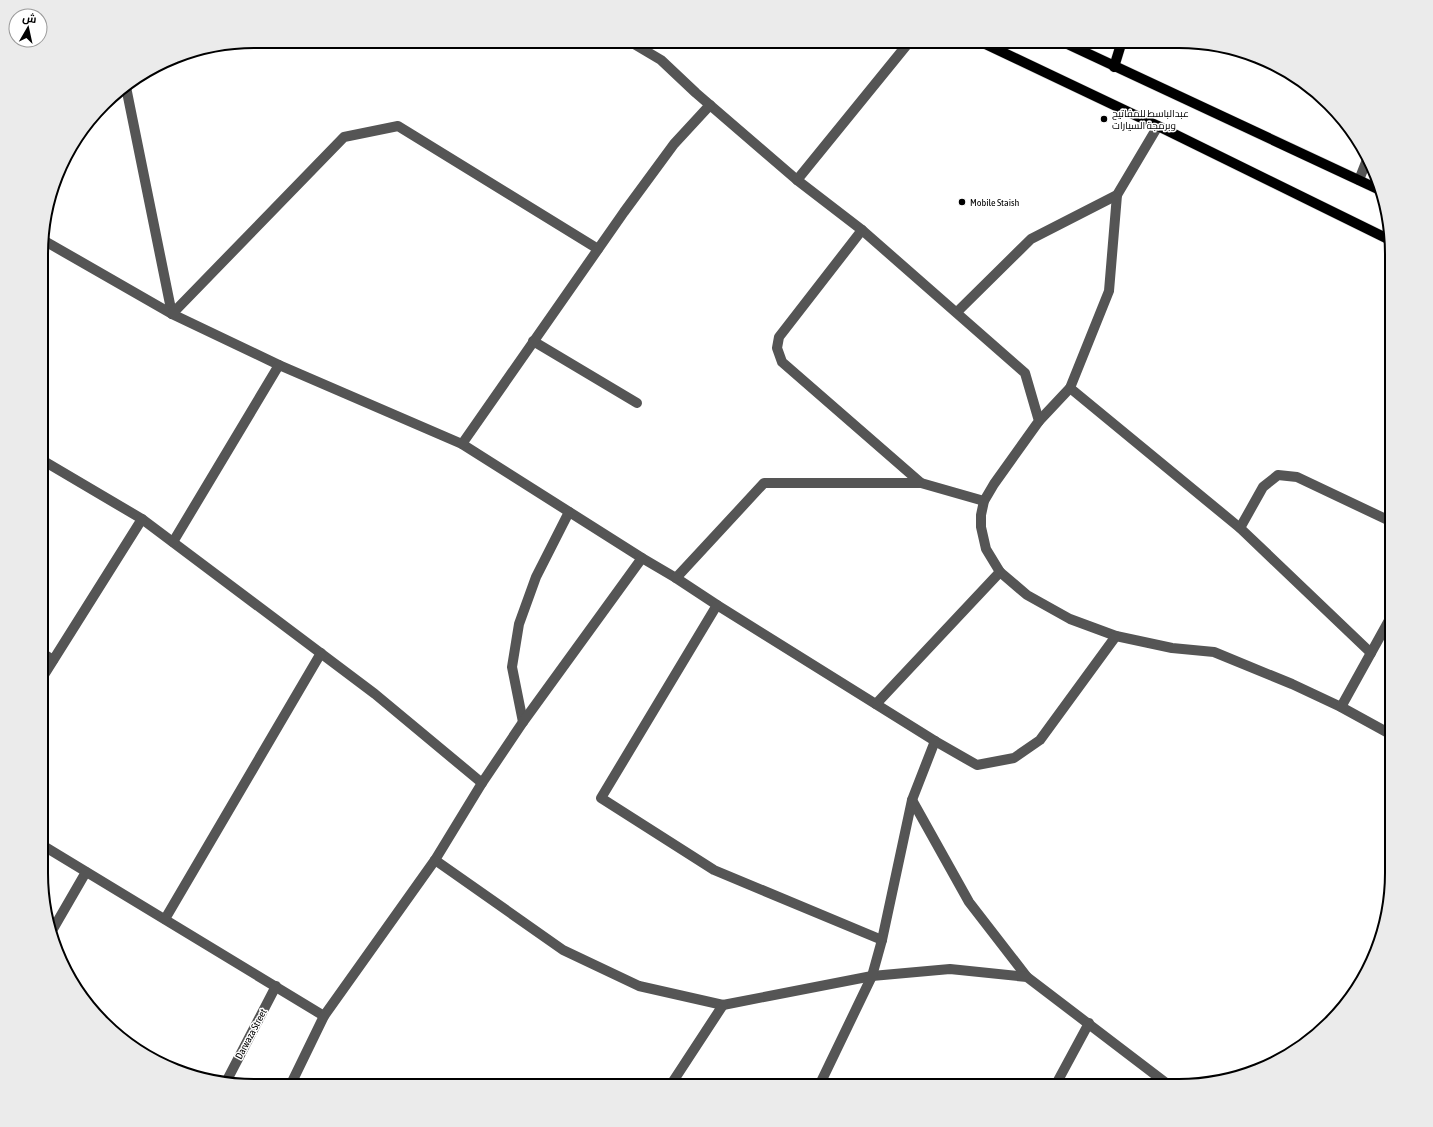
<svg xmlns="http://www.w3.org/2000/svg" width="1433" height="1127" font-family="'Asap Condensed',Cairo,sans-serif">
	<style>
		.lines { fill: none; stroke-linecap: round; stroke-linejoin: round }
		.major-casing { stroke: #dbdbdb; stroke-width: 11 }
		.minor { stroke: #555; stroke-width: 10 }
		.major { stroke: #000; stroke-width: 10 }
		.poi-dot { fill: #000; stroke: #fff; stroke-width: 1.5 }
		.labels { text-anchor: middle; dominant-baseline: central; stroke-width: 3; stroke-linejoin: round; paint-order: stroke }
		.poi-label { font-size: 10px; fill: #000; stroke: #fff; text-anchor: start }
		.street-label { font-size: 10px; fill: #000; stroke: #fff }
		.rim { fill: none; stroke: #000; stroke-width: 2 }
	</style>
	<rect width="100%" height="100%" fill="#fff"/>
	<g class="lines">
		<defs>
			<g id="major">
				<polyline points="979,41 1158,126 1390,240"/>
				<polyline points="1061,41 1382,191"/>
				<polyline points="1114,67 1122,41"/>
			</g>
		</defs>
		<!-- major casing -->
		<use href="#major" class="major-casing"/>
		<!-- minor -->
		<g class="minor">
			<polyline points="629,41 661,60 696,93 797,180 862,230 1025,373 1039,421 994,484 984,501 981,515 981,527 986,549 1000,572 1027,595 1070,619 1116,636 1172,648 1214,652 1292,684 1341,707 1392,735"/>
			<polyline points="126,87 172,314"/>
			<polyline points="797,180 910,41"/>
			<polyline points="1359,180 1368,157"/>
			<polyline points="862,230 779,337 777,348 782,362 921,483"/>
			<polyline points="43,240 172,314 279,365 462,444 642,558 676,578 717,605 935,741 977,765 1014,758 1040,740 1116,636"/>
			<polyline points="957,312 1031,239 1117,195 1158,126"/>
			<polyline points="172,314 344,137 398,126 598,249"/>
			<polyline points="533,341 637,403"/>
			<polyline points="1070,388 1240,528 1371,653"/>
			<polyline points="1039,421 1070,388 1109,291 1117,195"/>
			<polyline points="462,444 624,212 674,144 710,105"/>
			<polyline points="42,460 142,519 375,694 482,783"/>
			<polyline points="1240,528 1263,487 1278,475 1297,477 1392,522"/>
			<polyline points="173,542 279,365"/>
			<polyline points="676,578 764,483 921,483 984,501"/>
			<polyline points="717,605 601,798 714,870 882,940"/>
			<polyline points="42,653 53,660"/>
			<polyline points="42,678 142,519"/>
			<polyline points="876,704 1000,572"/>
			<polyline points="1341,707 1392,615"/>
			<polyline points="523,722 512,667 519,624 536,577 569,512"/>
			<polyline points="912,800 969,902 1027,977"/>
			<polyline points="42,845 324,1016"/>
			<polyline points="435,860 563,950 639,986 723,1005 872,976 950,969 1027,977 1170,1086"/>
			<polyline points="165,919 321,653"/>
			<polyline points="53,929 86,872"/>
			<polyline points="226,1082 276,986"/>
			<polyline points="290,1086 324,1016 435,860 482,783 523,722 642,558"/>
			<polyline points="670,1086 723,1005"/>
			<polyline points="819,1086 872,976 882,940 912,800 935,741"/>
			<polyline points="1055,1086 1089,1023"/>
		</g>
		<!-- major -->
		<use href="#major" class="major"/>
	</g>
	<!-- markers -->
	<g class="poi-dot">
		<circle cx="1104" cy="119" r="4"/>
		<circle cx="962" cy="202" r="4"/>
	</g>
	<g class="labels">
		<!-- poi labels -->
		<g class="poi-label">
			<text x="1112" y="113">عبدالباسط للمفاتيح<tspan x="1112" dy="12">وبرمجة السيارات</tspan></text>
			<text x="970" y="202">Mobile Staish</text>
		</g>
		<!-- street labels -->
		<g class="street-label">
			<text transform="translate(251 1034) rotate(-62)">Darwaza Street</text>
		</g>
	</g>
	<!-- crop -->
	<path d="M0 0H1433V1127H0ZM254 48H1179A206 206 0 0 1 1385 254V873A206 206 0 0 1 1179 1079H254A206 206 0 0 1 48 873V254A206 206 0 0 1 254 48Z" fill="#ebebeb" fill-rule="evenodd"/>
	<path class="rim" d="M254 48H1179A206 206 0 0 1 1385 254V873A206 206 0 0 1 1179 1079H254A206 206 0 0 1 48 873V254A206 206 0 0 1 254 48Z"/>
	<!-- north arrow -->
	<g transform="translate(28 28) rotate(9)"><circle r="19" fill="#ffffff" stroke="#999999"/>
	<path d="M0-3L7 15L0 10L-7 15Z" fill="#000000"/>
	<text y="-6" font-size="11" font-weight="bold" text-anchor="middle" fill="#000000">ش</text>
	</g>
</svg>
